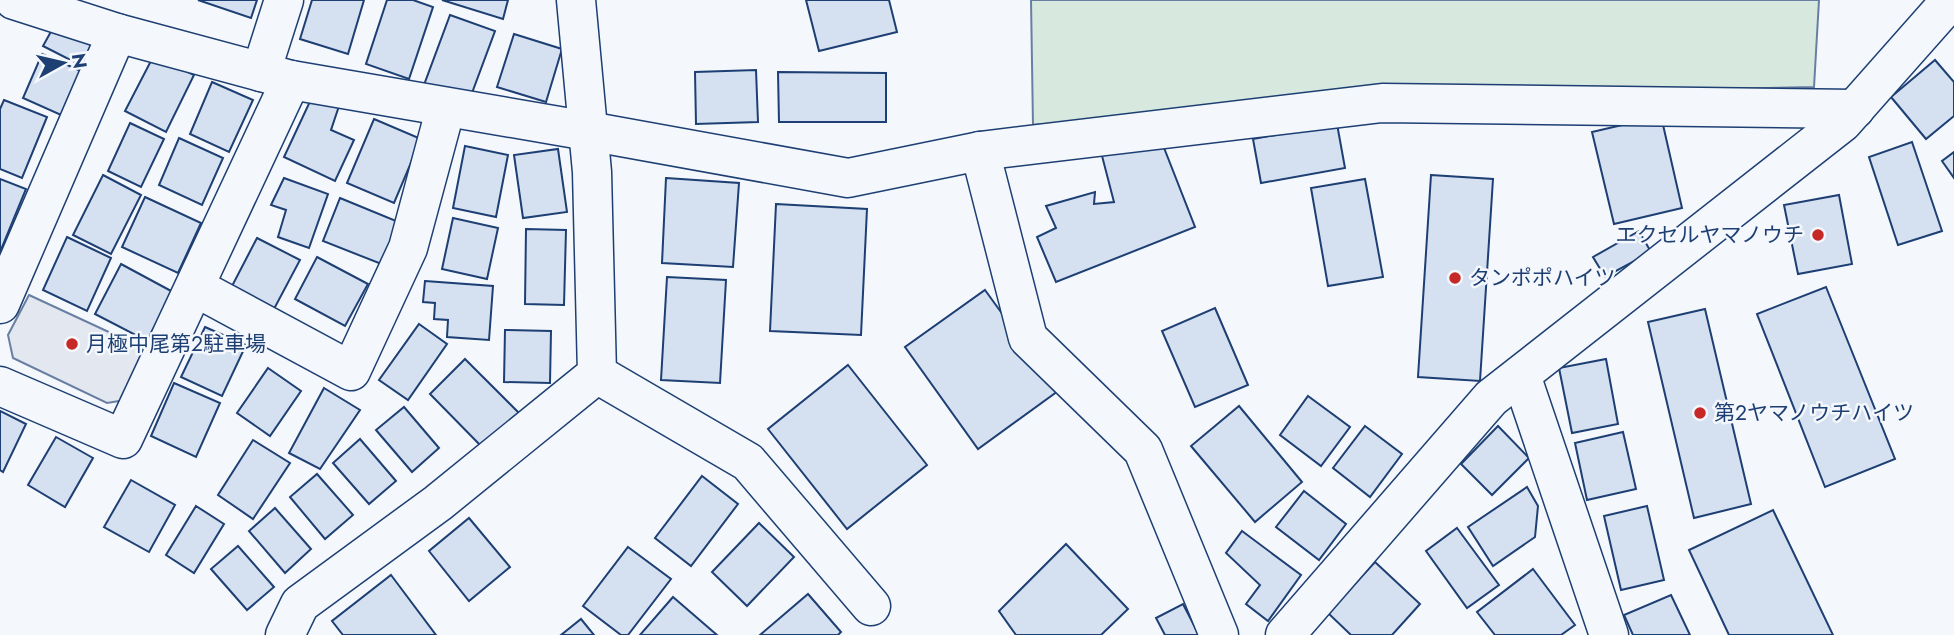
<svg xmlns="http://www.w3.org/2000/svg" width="1954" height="635" font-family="Jost,'Noto Sans JP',sans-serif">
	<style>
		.green { fill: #d7e8df; stroke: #687fa3; stroke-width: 2 }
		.parking { fill: #e3e8f0; stroke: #687fa3; stroke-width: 2 }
		.building { fill: #d5e0f0; stroke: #1d3f73; stroke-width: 2 }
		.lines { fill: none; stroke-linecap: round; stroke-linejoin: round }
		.minor-casing { stroke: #1d3f73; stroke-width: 41 }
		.minor { stroke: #f4f7fb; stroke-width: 38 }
		.poi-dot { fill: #c62828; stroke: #f4f7fb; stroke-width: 2.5 }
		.labels { text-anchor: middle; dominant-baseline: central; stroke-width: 5; stroke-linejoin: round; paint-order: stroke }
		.poi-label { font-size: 21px; fill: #1d3f73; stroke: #f4f7fb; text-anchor: start }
	</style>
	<rect width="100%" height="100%" fill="#f4f7fb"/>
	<!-- green -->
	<polygon class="green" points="1031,0 1819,0 1814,87 1385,96 1033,125"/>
	<!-- parking -->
	<polygon class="parking" points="29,295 152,352 131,399 107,403 13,358 8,335"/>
	<!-- building -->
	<g class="building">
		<polygon points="198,0 257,0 251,18"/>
		<polygon points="312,0 364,0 348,54 300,39"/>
		<polygon points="387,0 413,0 433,7 409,79 366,64"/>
		<polygon points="442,0 508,0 503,19"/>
		<polygon points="806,0 889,0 897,32 819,51"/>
		<polygon points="450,15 495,31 469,101 424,85"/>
		<polygon points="54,26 97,48 86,68 43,46"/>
		<polygon points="514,34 562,49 546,102 497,87"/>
		<polygon points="42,54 81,71 61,115 23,98"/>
		<polygon points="154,55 194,75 166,132 125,111"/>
		<polygon points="1935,60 1954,82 1954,116 1926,139 1891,97"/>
		<polygon points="756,70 758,122 696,124 695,72"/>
		<polygon points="778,72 886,73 886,122 779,122"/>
		<polygon points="212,82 253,100 229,152 190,134"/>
		<polygon points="313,95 339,106 331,130 354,140 335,181 284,157"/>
		<polygon points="4,100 47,117 22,178 0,169 0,109"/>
		<polygon points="1661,116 1682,208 1614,224 1592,132"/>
		<polygon points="374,119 421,139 394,203 347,183"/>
		<polygon points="130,123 164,139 141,187 108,171"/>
		<polygon points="1337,124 1345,168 1261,183 1253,139"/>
		<polygon points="1159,135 1195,227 1056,282 1037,237 1056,228 1046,206 1095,192 1094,204 1114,202 1101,152"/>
		<polygon points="179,138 223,158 202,205 159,185"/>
		<polygon points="1912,142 1942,231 1898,245 1869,157"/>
		<polygon points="465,146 508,155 496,217 453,208"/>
		<polygon points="558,149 567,212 523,218 514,155"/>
		<polygon points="1954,152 1954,178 1942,161"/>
		<polygon points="103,175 141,195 111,254 73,235"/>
		<polygon points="1431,175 1493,179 1480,381 1418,377"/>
		<polygon points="284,178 328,194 309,248 278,237 286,210 271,205"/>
		<polygon points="666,178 739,183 733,267 662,263"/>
		<polygon points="0,179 26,189 0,252"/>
		<polygon points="1365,179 1383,277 1328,286 1311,188"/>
		<polygon points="1839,195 1852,264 1798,274 1784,205"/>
		<polygon points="145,197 201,223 178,273 122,247"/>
		<polygon points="340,198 401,223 384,265 323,241"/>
		<polygon points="776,204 867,209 861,335 770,331"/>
		<polygon points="453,218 498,228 487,279 442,269"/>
		<polygon points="526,229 566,230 564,305 525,304"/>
		<polygon points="1639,231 1651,252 1605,277 1593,257"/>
		<polygon points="67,237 111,258 87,311 43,290"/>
		<polygon points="257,238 300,260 274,309 232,286"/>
		<polygon points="317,257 368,284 345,326 295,299"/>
		<polygon points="121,264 173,292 147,341 95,314"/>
		<polygon points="667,277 726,280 720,383 661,380"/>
		<polygon points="425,281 493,286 489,340 447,337 448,320 434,319 435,303 423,302"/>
		<polygon points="1826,287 1895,459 1825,487 1757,314"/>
		<polygon points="985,290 1058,391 978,449 905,347"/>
		<polygon points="1215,308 1248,385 1195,407 1162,331"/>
		<polygon points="1705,309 1751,504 1694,518 1648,322"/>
		<polygon points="419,324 447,344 408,400 379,380"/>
		<polygon points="205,327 246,345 222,396 181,377"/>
		<polygon points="505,330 551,331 550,383 504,382"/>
		<polygon points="465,359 519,413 483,448 430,394"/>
		<polygon points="1606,359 1618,424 1572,433 1559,368"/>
		<polygon points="848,365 927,465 847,529 768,429"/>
		<polygon points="268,368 301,391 270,436 237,413"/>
		<polygon points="174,383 220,403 196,457 151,436"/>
		<polygon points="324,388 360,410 320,469 289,453"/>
		<polygon points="1308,396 1350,427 1321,466 1280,435"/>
		<polygon points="1239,406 1302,482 1255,522 1191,446"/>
		<polygon points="404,407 439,448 412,472 376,430"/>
		<polygon points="0,411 26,424 3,472 0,470"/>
		<polygon points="1365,426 1402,454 1370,497 1333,468"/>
		<polygon points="1498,426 1529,458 1492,495 1461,464"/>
		<polygon points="1623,432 1636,489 1587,500 1575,443"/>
		<polygon points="56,437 93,458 65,507 28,485"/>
		<polygon points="360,439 396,481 369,504 333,463"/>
		<polygon points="253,440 290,463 253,519 218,495"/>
		<polygon points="317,474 353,515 325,539 290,497"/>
		<polygon points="702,476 738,504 691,566 655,538"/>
		<polygon points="131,480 175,505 149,552 104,527"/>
		<polygon points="1527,487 1538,506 1535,537 1493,566 1468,527"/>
		<polygon points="1304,491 1346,524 1319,560 1276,527"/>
		<polygon points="196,506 224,524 194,573 166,555"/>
		<polygon points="1647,506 1664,580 1621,590 1604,516"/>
		<polygon points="275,508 311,549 285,573 249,531"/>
		<polygon points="1773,510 1833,635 1729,635 1689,550"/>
		<polygon points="469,518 510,567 469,601 429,551"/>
		<polygon points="759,523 794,557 747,606 712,572"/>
		<polygon points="1457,528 1499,585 1467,608 1426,551"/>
		<polygon points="1242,531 1301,575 1268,621 1246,604 1260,585 1226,553"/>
		<polygon points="1066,544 1128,609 1101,635 1016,635 999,611"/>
		<polygon points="238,546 274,587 247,610 211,569"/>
		<polygon points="628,547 671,579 628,635 621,635 583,606"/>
		<polygon points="1375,562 1420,604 1392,635 1351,635 1328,613"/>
		<polygon points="1533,569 1575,625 1561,635 1495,635 1477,612"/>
		<polygon points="391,575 436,635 343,635 332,621"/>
		<polygon points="808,594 841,632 838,635 760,635"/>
		<polygon points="1671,595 1690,635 1633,635 1624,615"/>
		<polygon points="673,597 717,635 640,635"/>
		<polygon points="1183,604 1199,635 1165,635 1156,618"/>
		<polygon points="581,619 594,635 561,635"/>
	</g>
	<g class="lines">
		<defs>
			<g id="minor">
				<polyline points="14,0 117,33 291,80 588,131 848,178 980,151 1382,103 1855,109"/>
				<polyline points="261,72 284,0"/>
				<polyline points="980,151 1028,338 1143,450 1219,635"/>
				<polyline points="195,287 351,371 408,248 446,107"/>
				<polyline points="0,304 117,33"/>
				<polyline points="597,374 748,462 871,606"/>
				<polyline points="1521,375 1609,635"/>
				<polyline points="0,386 123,439 291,80"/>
				<polyline points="285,635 300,604 438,503 597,374 592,172 576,0"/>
				<polyline points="1285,635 1491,398 1843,122 1951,0"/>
			</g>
		</defs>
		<!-- minor casing -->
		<use href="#minor" class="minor-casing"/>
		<!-- minor -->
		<use href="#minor" class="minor"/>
	</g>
	<!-- markers -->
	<g class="poi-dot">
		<circle cx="1818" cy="235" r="7"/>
		<circle cx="1455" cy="278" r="7"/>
		<circle cx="72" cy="344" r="7"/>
		<circle cx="1700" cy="413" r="7"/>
	</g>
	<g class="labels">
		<!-- poi labels -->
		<g class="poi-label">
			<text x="1804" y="235" text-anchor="end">エクセルヤマノウチ</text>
			<text x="1469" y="278">タンポポハイツ</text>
			<text x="86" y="344">月極中尾第2駐車場</text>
			<text x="1714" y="413">第2ヤマノウチハイツ</text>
		</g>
	</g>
	<!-- north arrow -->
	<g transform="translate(63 63) rotate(82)" stroke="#f4f7fb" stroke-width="5" paint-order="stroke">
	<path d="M0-5L12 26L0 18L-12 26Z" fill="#1d3f73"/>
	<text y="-10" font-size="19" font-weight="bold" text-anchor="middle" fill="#1d3f73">N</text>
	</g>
</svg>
